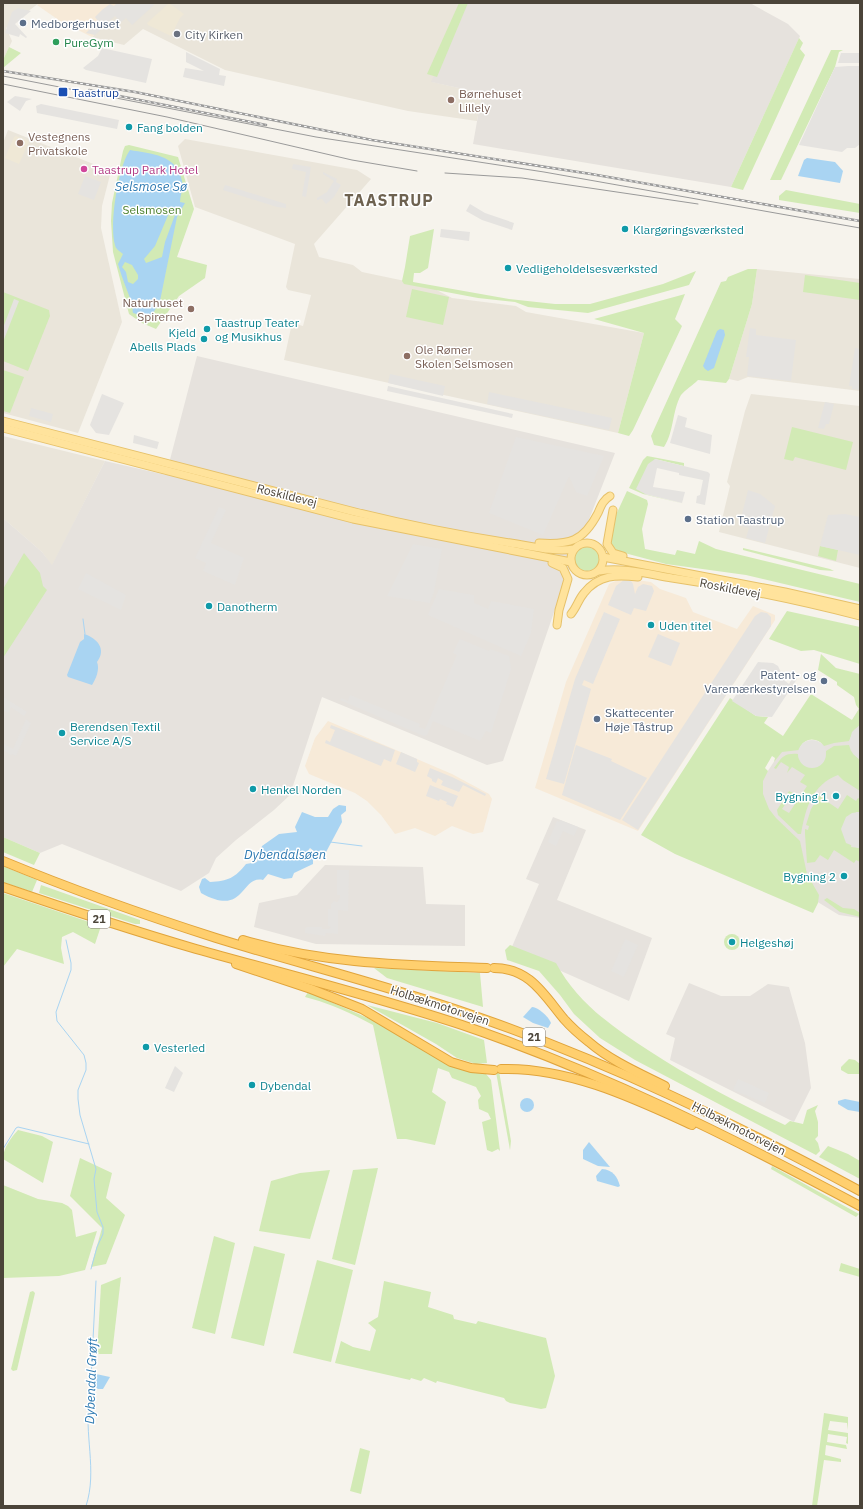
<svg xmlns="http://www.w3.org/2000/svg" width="863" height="1509" font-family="'IBM Plex Sans',sans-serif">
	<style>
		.residential { fill: #eae5da }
		.commercial { fill: #f7ead8 }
		.industrial { fill: #e6e2dd }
		.education { fill: #efe8d6 }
		.green { fill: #d2eab5 }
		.parking { fill: #e5e3e0 }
		.water { fill: #a9d4f2; fill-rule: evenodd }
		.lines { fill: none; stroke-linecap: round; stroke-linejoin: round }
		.stream { stroke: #a9d4f2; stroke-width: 1 }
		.major-casing { stroke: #e6c16a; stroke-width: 9 }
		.highway-casing { stroke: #e0a43c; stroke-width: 10 }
		.major { stroke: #ffe39c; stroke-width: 7 }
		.highway { stroke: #ffcf6e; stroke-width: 8 }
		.tram { stroke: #9a9a9a; stroke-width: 1 }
		.rail-casing { stroke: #9a9a9a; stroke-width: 2.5 }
		.rail { stroke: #fff; stroke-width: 1; stroke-dasharray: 3; stroke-linecap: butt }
		.service-dot { fill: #5c6f8a; stroke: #fff; stroke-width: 1.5 }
		.worship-dot { fill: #6b7280; stroke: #fff; stroke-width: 1.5 }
		.leisure-dot { fill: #2e9e5b; stroke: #fff; stroke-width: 1.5 }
		.transit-dot { fill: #1a4fb4; stroke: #fff; stroke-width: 1.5 }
		.education-dot { fill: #8d6e63; stroke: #fff; stroke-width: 1.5 }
		.culture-dot { fill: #0f9aa8; stroke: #fff; stroke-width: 1.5 }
		.hotel-dot { fill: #d1479c; stroke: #fff; stroke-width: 1.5 }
		.labels { text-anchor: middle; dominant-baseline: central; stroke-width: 3; stroke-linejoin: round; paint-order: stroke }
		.shield { fill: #fff; stroke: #817c74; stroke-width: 1 }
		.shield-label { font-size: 11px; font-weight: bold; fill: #4b4439 }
		.service-label { font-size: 12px; fill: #4e5e75; stroke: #fff; text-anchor: start }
		.worship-label { font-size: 12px; fill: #5b616d; stroke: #fff; text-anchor: start }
		.leisure-label { font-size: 12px; fill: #27864d; stroke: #fff; text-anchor: start }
		.transit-label { font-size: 12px; fill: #164399; stroke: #fff; text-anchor: start }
		.education-label { font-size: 12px; fill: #785e54; stroke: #fff; text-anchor: start }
		.culture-label { font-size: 12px; fill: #0d838f; stroke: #fff; text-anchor: start }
		.hotel-label { font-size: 12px; fill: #b23c85; stroke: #fff; text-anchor: start }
		.park-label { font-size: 12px; fill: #4a7f2a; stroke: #fff }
		.street-label { font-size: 12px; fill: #4b4439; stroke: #fff }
		.water-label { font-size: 13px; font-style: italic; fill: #2e7ab2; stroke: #fff }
		.district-label { font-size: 16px; font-weight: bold; letter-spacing: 1px; fill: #6e6250; stroke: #fff }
	</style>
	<rect width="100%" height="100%" fill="#f6f3ec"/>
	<!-- residential -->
	<g class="residential">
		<polygon points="3,3 39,3 6,28 12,41 3,60"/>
		<polygon points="128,3 467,3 432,82 482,93 477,121 408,111 225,70 143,29 124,45 92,37"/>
		<polygon points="8,130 111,171 102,206 101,228 122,322 78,433 3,413 3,143"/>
		<polygon points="185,139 357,170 371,179 314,244 319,257 353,265 362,272 429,286 452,298 516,306 526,312 644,333 618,433 284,360 292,323 303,326 311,295 288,290 286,287 295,244 195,207 178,146"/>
		<polygon points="757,269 860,279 860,391 748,377 738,381 729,379 752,304"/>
		<polygon points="751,394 860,406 860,568 719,532 730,486 727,482 745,411"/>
		<polygon points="3,436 105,461 52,566 42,552 3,518"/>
	</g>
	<!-- commercial -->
	<g class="commercial">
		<polygon points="39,3 128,3 92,37 60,21 37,5"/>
		<polygon points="622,578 651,582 660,589 686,598 693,612 737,629 753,606 775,615 775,620 638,831 535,788 566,682 609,584"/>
		<polygon points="328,721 452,774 489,794 492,799 483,832 473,834 452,826 435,836 415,828 395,834 381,815 367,801 355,793 309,774 305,766 315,738"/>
	</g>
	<!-- industrial -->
	<g class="industrial">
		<polygon points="467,3 750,3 788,24 800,36 731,187 473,144 482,93 431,82"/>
		<polygon points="197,356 615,453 563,586 503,761 487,765 322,697 290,795 274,810 236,840 216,858 209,873 181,891 62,844 40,853 3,837 3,518 42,552 52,565 105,461 166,475"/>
		<polygon points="860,707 860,918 839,915 798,890 754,792 781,751 840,740"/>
		<polygon points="553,817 586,830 557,900 652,938 629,1001 511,949 539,884 526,879"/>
		<polygon points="325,865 423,867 426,904 465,905 465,946 316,944 254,927 259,903 297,895"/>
		<polygon points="689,983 721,996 750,996 768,984 789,987 805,1043 811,1088 794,1122 670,1060 675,1038 666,1034"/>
	</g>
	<!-- education -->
	<g class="education">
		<polygon points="169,3 184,14 180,18 171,36 148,25 147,23"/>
		<polygon points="16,136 29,141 19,164 5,158 14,137"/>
	</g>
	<!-- green -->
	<g class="green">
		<polygon points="459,3 468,3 437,77 427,74"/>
		<polygon points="799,38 803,43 800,49 805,55 743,190 731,187"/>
		<polygon points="9,47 21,53 3,68 3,60"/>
		<polygon points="831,50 843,50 839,52 835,67 781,180 770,180"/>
		<polygon points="129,145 178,157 194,209 177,257 207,265 205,278 179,296 156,329 142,323 129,314 113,252 111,221 112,203 123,151 125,146"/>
		<polygon points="786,190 860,204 860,213 779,200 779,196"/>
		<polygon points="434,229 428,268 420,273 414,273 413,282 509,299 555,304 590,304 663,284 696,271 689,285 588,313 528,307 515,302 478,298 404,284 402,281 405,267 410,236"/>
		<path d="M748 269H757L752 304 729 379 726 383 698 380C693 385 685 390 681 395 672 411 674 432 664 447L654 445 651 436 721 282 726 281 728 277Z"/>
		<polygon points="805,275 860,283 860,300 803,292"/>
		<polygon points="412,289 449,297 443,325 406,317"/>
		<polygon points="3,292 49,310 50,316 28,371 3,361"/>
		<polygon points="685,294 675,319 682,326 633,430 629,436 618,433 644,333 594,319"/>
		<polygon points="3,370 24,377 10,413 3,411"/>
		<polygon points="792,427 853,442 846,470 795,457 793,461 784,459"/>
		<polygon points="647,456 684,463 684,466 655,459 645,494 685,504 643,494 629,488 643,460"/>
		<polygon points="627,491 647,500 648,504 642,529 645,549 675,555 677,550 695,554 699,541 716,549 860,584 860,602 746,575 666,564 617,551 610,542 615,517"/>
		<polygon points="820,546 838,550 836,561 818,556"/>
		<circle cx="587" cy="559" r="12"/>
		<polygon points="743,548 830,569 834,571 820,570 743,550"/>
		<polygon points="24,553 40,573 43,586 47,590 3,658 3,589"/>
		<polygon points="787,611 860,627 860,664 814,650 801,651 769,639"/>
		<path d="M821 654 836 668 860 674V725L854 730 849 741 834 743 824 746C816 736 803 738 799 750L782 752 774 762 775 758 772 756 765 768 768 771 763 781V794L769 809 776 818 800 841 807 874 819 895 818 903 813 913 675 854 641 835 730 698 756 716 768 717 764 723 783 736 811 694 852 720 859 709 856 705 854 697 837 685V682L818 670Z"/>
		<path d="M849 745 851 751 860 760V791L843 780 838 775C812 785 806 807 801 834H798L778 815 777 810 789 791 793 793 782 809 789 813 807 786 800 782 805 775 792 767 787 773 789 767 781 762 776 769 774 768C782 757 784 753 798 754L799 758 806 766 817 767 824 761 826 751 834 746Z"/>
		<polygon points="824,795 822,798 838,809 847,795 856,801 858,798 860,799 860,812 856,812 851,847 860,848 860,862 856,860 854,863 834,850 828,860 820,855 815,862 807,863 805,834 805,829 808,830 809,826 806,825 811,809 819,796"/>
		<polygon points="3,837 40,853 34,865 3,852"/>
		<polygon points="3,866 37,880 32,892 3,882"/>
		<polygon points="41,885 140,920 140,924 135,924 39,893"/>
		<polygon points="3,893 101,926 95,944 73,932 62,937 61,948 64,964 17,949 3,967"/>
		<polygon points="827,898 843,908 854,909 860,913 860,917 840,912 824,900"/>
		<circle cx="732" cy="942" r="8"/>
		<path d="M510 945 556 963C577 1003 614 1028 651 1052 694 1080 738 1103 785 1125L790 1121 803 1124 807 1110 818 1105 815 1111 818 1122V1136L815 1139 818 1143 820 1151 816 1155 635 1060 600 1038 574 1014 560 995 539 971 507 960 505 950Z"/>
		<polygon points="374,968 480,973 483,1007 387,978"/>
		<path d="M308 992 377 1022 451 1066 486 1074 491 1080 500 1151 498 1149 492 1152 487 1150 482 1122 491 1119 488 1113 479 1109 478 1100 481 1096 476 1087 452 1078 449 1072 438 1068 432 1092 446 1102 435 1145 406 1139H397L373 1025C351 1013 329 1003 305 997Z"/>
		<polygon points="367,1005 437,1023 484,1040 487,1063 476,1064 457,1058 436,1044"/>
		<polygon points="849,1059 855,1060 860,1064 859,1074 848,1074 841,1070 841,1067"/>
		<polygon points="499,1071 511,1141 510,1150 496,1072"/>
		<path d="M18 1130 42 1136 53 1142 43 1183 3 1159C3 1148 11 1138 18 1130Z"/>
		<polygon points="828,1146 848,1154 860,1161 860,1179 819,1157"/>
		<polygon points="80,1158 112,1173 106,1198 125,1215 106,1264 91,1267 102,1228 70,1196"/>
		<polygon points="772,1166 859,1214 856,1217 771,1169"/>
		<polygon points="378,1168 355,1265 332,1259 353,1170"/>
		<polygon points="330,1170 310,1239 259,1231 271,1181 300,1173"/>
		<polygon points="3,1185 38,1199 62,1203 68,1206 72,1210 76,1237 97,1231 85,1270 59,1276 3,1278"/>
		<polygon points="214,1236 235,1243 215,1334 192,1328"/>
		<polygon points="254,1246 285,1254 264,1346 231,1338"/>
		<polygon points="317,1260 353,1270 331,1362 293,1353"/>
		<polygon points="841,1263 860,1269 860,1277 839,1271"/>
		<polygon points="121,1277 112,1354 97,1354 101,1285"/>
		<polygon points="384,1281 431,1292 428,1307 453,1315 454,1319 476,1324 478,1321 546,1338 555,1376 546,1408 541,1409 510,1403 506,1401 504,1398 437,1381 436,1383 424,1378 421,1381 411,1378 410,1380 335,1363 341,1341 353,1347 370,1351 376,1330 368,1323 378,1317"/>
		<polygon points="33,1291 35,1293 17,1370 13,1371 11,1369 30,1292"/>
		<polygon points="824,1413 848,1417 848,1430 847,1423 830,1421 828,1430 848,1433 848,1444 846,1443 847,1437 828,1434 827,1442 846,1445 847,1449 826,1445 825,1455 841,1459 841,1462 824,1460 817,1506 812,1506"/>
		<polygon points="360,1448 370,1451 361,1494 350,1491"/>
	</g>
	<!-- parking -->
	<g class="parking">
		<polygon points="117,3 152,3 154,5 132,25 126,18 121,22 115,16 95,35 86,33 98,21 95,17 102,10 110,4 114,6"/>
		<polygon points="18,8 31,11 15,24 27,37 26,38 20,34 19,37 5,33 12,12"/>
		<polygon points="102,48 152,59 146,83 86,70 83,68 98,56"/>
		<polygon points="186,52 220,69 219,75 226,76 224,86 183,77 185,68 204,71 186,62"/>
		<polygon points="841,53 860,53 860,63 838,63"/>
		<polygon points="848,66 860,66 860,144 855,148 847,148 842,152 799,145 835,67"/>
		<polygon points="15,96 32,99 26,101 20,111 7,102"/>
		<polygon points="41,104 119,120 117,129 37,113 36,106"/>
		<polygon points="293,164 311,167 306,197 302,196 306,172 292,169"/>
		<polygon points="323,172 337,179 336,182 341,185 334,197 326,204 322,199 317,200 317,198 327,192 334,181 323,174"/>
		<polygon points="85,176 101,182 94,200 78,194"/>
		<polygon points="225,185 286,204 286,208 277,207 223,190"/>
		<polygon points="470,204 485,213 514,223 512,230 482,220 466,211"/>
		<polygon points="441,229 470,232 469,241 440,237"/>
		<polygon points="14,299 19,301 3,342 3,328"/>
		<polygon points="750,328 756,329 756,335 796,340 791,381 747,376 749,357 746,357"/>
		<polygon points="855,348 860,349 860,390 852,389 852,386 849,386"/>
		<polygon points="390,374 445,386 443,396 388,383"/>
		<polygon points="388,386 513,414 512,418 387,391"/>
		<polygon points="489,392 612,418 609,430 487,404"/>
		<polygon points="102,394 124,403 109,435 96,433 90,425"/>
		<polygon points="825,402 834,404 829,424 826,424 824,429 818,428"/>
		<polygon points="31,408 53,414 51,422 29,416"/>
		<polygon points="678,415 687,418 685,427 712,435 710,454 670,443"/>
		<polygon points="134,435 159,442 157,449 133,443"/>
		<polygon points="516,437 604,456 587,496 576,492 569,476 543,535 489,513"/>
		<polygon points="655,459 708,472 710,474 705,505 696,503 697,496 700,495 703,480 679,475 679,473 657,468 653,487 685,492 682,503 645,494 636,489 648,464"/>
		<polygon points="748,490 760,494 775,506 765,543 746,538 749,528 742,526 743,523 740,522"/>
		<polygon points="219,507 226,510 211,543 244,558 235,585 203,571 206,563 195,558"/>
		<polygon points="845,514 860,517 860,555 820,546 828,515"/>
		<polygon points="413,544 442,549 434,592 430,603 387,596"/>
		<polygon points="86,573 126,595 121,610 78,589"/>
		<polygon points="624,580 631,581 633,584 635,594 638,587 643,584 652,586 654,591 646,611 634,608 631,615 608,605 616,586"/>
		<polygon points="439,589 474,595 474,603 488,609 491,601 534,609 531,633 521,656 428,615"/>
		<polygon points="604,612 620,619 593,684 584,680 582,685 591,689 564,784 546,779 575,679"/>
		<polygon points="761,612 767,613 771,617 771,626 638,830 622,820 755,616"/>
		<polygon points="658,634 680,643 671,666 648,657"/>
		<polygon points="460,639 489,651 490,649 509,656 511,669 491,733 486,731 480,741 433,721 427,735 424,736 340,700 341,698 348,701 350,695 420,724 419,727 425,729 457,655 453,653"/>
		<polygon points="758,662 773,663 778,666 785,681 789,684 793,677 797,679 772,717 756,716 732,701"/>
		<polygon points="3,697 27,712 24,716 11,707 8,713 3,710"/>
		<polygon points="26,719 31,723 16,756 12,754 11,755 3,750 3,743 13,749"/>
		<polygon points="331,725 395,750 391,762 384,759 381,766 325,743 326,740 330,742 335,730 330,728"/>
		<polygon points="860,725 860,760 853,754 849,743 852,732"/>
		<circle cx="812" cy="754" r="14"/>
		<polygon points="576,745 612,759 611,761 647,778 620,820 562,795"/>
		<polygon points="401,752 417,759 417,762 419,763 415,772 396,764"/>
		<polygon points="430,768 452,777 486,794 485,796 463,785 459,792 441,785 443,781 438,778 436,783 432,781 432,779 427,776"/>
		<polygon points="430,785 458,796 453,807 446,804 447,802 440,799 439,801 426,796"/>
		<polygon points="860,812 860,848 858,848 846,843 841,829 846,817 852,813"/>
		<polygon points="560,820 578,827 574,836 563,831 556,846 548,842 557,821 559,822"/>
		<polygon points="337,870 349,870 348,911 338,910 338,934 326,933 325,936 305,933 305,929 307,927 322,927 322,929 328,929 331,927 328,926 328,909 331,909 331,904 334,901 337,902 340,898 340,895 337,895"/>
		<polygon points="625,939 638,945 624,977 611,971"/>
		<polygon points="175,1066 183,1073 174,1092 165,1088"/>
		<polygon points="738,1079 769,1093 765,1103 733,1090"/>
	</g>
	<!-- water -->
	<g class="water">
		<path d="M130 150C151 154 177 154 182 181 184 189 180 195 180 202L185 203 177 217 160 301 152 315 147 317 133 313C132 309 133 307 132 303 127 290 122 278 118 264L123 254C120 251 116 250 115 245 109 226 118 166 130 150ZM169 213H174L175 215 165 242 162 257 146 263 144 259 155 246ZM125 262 132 265 138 275V279L133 284 128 282 126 272 122 267Z"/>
		<polygon points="807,158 835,162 843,171 840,183 798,176 804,160"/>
		<polygon points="720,329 724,330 725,335 714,368 708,371 705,369 703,366 717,331"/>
		<path d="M84 634C97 638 107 649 97 662 100 669 96 679 92 685L68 677 67 675 80 642 84 639Z"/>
		<path d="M339 805 346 806V811L341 815 342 822 325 854 319 855 310 848 307 852 313 856V864L294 873 292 878 284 879 268 874 263 880C240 875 246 918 201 893L199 887 202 879 205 878 210 882C228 881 235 878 246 864L257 862 262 846 279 834 297 832 295 827 302 812 315 817H328L333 809Z"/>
		<path d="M532 1007C538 1007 549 1017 551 1023L548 1028 533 1023 523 1017Z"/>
		<circle cx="527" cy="1105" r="7"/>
		<polygon points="845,1099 860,1102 860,1112 848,1110 838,1104 838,1101"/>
		<polygon points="589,1142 610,1167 598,1166 583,1159 583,1150"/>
		<path d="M602 1169C613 1170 617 1176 620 1186L618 1187 597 1181 596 1176Z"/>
		<polygon points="96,1374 110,1377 103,1389 98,1389 94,1386"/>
	</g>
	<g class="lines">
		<!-- stream -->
		<g class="stream">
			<polyline points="83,619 85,634"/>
			<polyline points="330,842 362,846"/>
			<polyline points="66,940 71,963 71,970 56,1012 57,1021 84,1055 86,1063 86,1070 78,1090 78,1099 80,1115 96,1169 94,1179 97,1212 103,1227 103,1234 97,1247 91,1269"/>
			<polyline points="3,1149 16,1128 18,1127 89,1144"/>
			<path d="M86 1506C98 1470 83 1433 90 1398L96 1281"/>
		</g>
		<defs>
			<g id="major">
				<path d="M3 421 355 512C408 525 462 536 517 544 535 547 555 552 574 549"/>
				<polyline points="3,428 353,519 571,562"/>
				<polyline points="613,510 607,544 613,553 623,556"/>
				<circle cx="587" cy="559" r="16"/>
				<path d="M539 543C569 545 583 542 598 513 601 506 603 500 610 496"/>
				<polyline points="603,557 785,592 860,609"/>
				<polyline points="552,563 563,568 568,579 559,610 557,625"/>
				<path d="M599 571C623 567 648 574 672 578 735 587 798 600 860 616"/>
				<path d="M571 614C577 607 578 600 584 593 599 574 617 575 638 577"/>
			</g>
			<g id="highway">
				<path d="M3 861C73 890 144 915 216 938 300 964 386 985 469 1014 607 1061 732 1122 860 1191"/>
				<path d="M3 887C67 909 131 930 196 949 285 974 374 996 462 1025 601 1072 731 1137 860 1206"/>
				<path d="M243 940C323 964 405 965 487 968"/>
				<polyline points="236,964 311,989 362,1009 451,1062 471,1068 494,1070"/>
				<path d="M494 968C530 968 544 995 564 1019 571 1027 580 1035 589 1042 611 1061 639 1073 665 1086"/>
				<path d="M501 1069C568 1067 633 1098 692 1125"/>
			</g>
		</defs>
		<!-- major casing -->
		<use href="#major" class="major-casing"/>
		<!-- highway casing -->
		<use href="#highway" class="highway-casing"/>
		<!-- major -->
		<use href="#major" class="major"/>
		<!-- highway -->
		<use href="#highway" class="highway"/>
		<!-- tram -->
		<g class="tram">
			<polyline points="3,76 316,137 544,172 860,228"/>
			<polyline points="3,84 167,117 352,160 417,171"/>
			<polyline points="445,173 522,178 698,204"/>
		</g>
		<defs>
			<g id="rail">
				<polyline points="3,71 135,92 372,140 591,174 860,221"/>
				<polyline points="89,90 266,125"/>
			</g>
		</defs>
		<!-- rail casing -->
		<use href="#rail" class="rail-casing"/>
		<!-- rail -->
		<use href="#rail" class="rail"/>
	</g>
	<!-- markers -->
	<g class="service-dot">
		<circle cx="23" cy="23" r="4"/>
		<circle cx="688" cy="519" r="4"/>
		<circle cx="824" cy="681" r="4"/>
		<circle cx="597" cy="719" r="4"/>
	</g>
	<circle class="worship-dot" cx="177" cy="34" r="4"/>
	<circle class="leisure-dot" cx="56" cy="42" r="4"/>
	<rect class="transit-dot" x="58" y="87" width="10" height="10" rx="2"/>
	<g class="education-dot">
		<circle cx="451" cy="100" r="4"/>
		<circle cx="20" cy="143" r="4"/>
		<circle cx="191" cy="309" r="4"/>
		<circle cx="407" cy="356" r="4"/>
	</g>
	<g class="culture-dot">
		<circle cx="129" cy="127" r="4"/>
		<circle cx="625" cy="229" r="4"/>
		<circle cx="508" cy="268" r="4"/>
		<circle cx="207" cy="329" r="4"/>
		<circle cx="204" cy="339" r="4"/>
		<circle cx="209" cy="606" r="4"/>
		<circle cx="651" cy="625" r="4"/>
		<circle cx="62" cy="733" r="4"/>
		<circle cx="253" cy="789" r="4"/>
		<circle cx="836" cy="796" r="4"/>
		<circle cx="844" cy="876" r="4"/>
		<circle cx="732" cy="942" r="4"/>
		<circle cx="146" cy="1047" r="4"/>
		<circle cx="252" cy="1085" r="4"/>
	</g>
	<circle class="hotel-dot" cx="84" cy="169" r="4"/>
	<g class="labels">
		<!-- shield labels -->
		<g class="shield">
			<rect x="88" y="910" width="22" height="18" rx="3"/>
			<rect x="523" y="1028" width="22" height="18" rx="3"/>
		</g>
		<g class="shield-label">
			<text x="99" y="919">21</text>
			<text x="534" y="1037">21</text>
		</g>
		<!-- service labels -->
		<g class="service-label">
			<text x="31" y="23">Medborgerhuset</text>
			<text x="696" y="519">Station Taastrup</text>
			<text x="816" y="674" text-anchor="end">Patent- og<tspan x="816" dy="14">Varemærkestyrelsen</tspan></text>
			<text x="605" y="712">Skattecenter<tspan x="605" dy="14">Høje Tåstrup</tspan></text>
		</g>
		<!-- worship labels -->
		<g class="worship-label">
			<text x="185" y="34">City Kirken</text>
		</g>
		<!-- leisure labels -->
		<g class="leisure-label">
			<text x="64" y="42">PureGym</text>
		</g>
		<!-- transit labels -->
		<g class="transit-label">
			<text x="72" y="92">Taastrup</text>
		</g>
		<!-- education labels -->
		<g class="education-label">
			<text x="459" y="93">Børnehuset<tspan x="459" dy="14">Lillely</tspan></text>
			<text x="28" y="136">Vestegnens<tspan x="28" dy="14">Privatskole</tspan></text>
			<text x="183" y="302" text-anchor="end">Naturhuset<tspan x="183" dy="14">Spirerne</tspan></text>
			<text x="415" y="349">Ole Rømer<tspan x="415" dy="14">Skolen Selsmosen</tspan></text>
		</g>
		<!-- culture labels -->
		<g class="culture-label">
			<text x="137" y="127">Fang bolden</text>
			<text x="633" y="229">Klargøringsværksted</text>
			<text x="516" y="268">Vedligeholdelsesværksted</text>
			<text x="215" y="322">Taastrup Teater<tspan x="215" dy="14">og Musikhus</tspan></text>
			<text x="196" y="332" text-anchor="end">Kjeld<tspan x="196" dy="14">Abells Plads</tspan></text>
			<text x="217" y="606">Danotherm</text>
			<text x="659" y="625">Uden titel</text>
			<text x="70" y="726">Berendsen Textil<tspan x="70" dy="14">Service A/S</tspan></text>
			<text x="261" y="789">Henkel Norden</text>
			<text x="828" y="796" text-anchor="end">Bygning 1</text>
			<text x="836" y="876" text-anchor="end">Bygning 2</text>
			<text x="740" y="942">Helgeshøj</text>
			<text x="154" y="1047">Vesterled</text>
			<text x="260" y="1085">Dybendal</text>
		</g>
		<!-- hotel labels -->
		<g class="hotel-label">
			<text x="92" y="169">Taastrup Park Hotel</text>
		</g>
		<!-- park labels -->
		<g class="park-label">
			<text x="152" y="209">Selsmosen</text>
		</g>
		<!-- street labels -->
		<g class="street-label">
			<text transform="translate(287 495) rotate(14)">Roskildevej</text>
			<text transform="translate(730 588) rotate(11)">Roskildevej</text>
			<text transform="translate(440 1005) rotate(18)">Holbækmotorvejen</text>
			<text transform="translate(739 1128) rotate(27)">Holbækmotorvejen</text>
		</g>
		<!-- water labels -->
		<g class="water-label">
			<text x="151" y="186">Selsmose Sø</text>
			<text x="285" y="854">Dybendalsøen</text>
			<text transform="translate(91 1381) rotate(-88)">Dybendal Grøft</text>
		</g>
		<!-- district labels -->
		<g class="district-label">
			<text x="389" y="200">TAASTRUP</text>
		</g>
	</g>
	<!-- border -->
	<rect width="863" height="1509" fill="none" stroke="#4b4439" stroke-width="8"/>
</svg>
